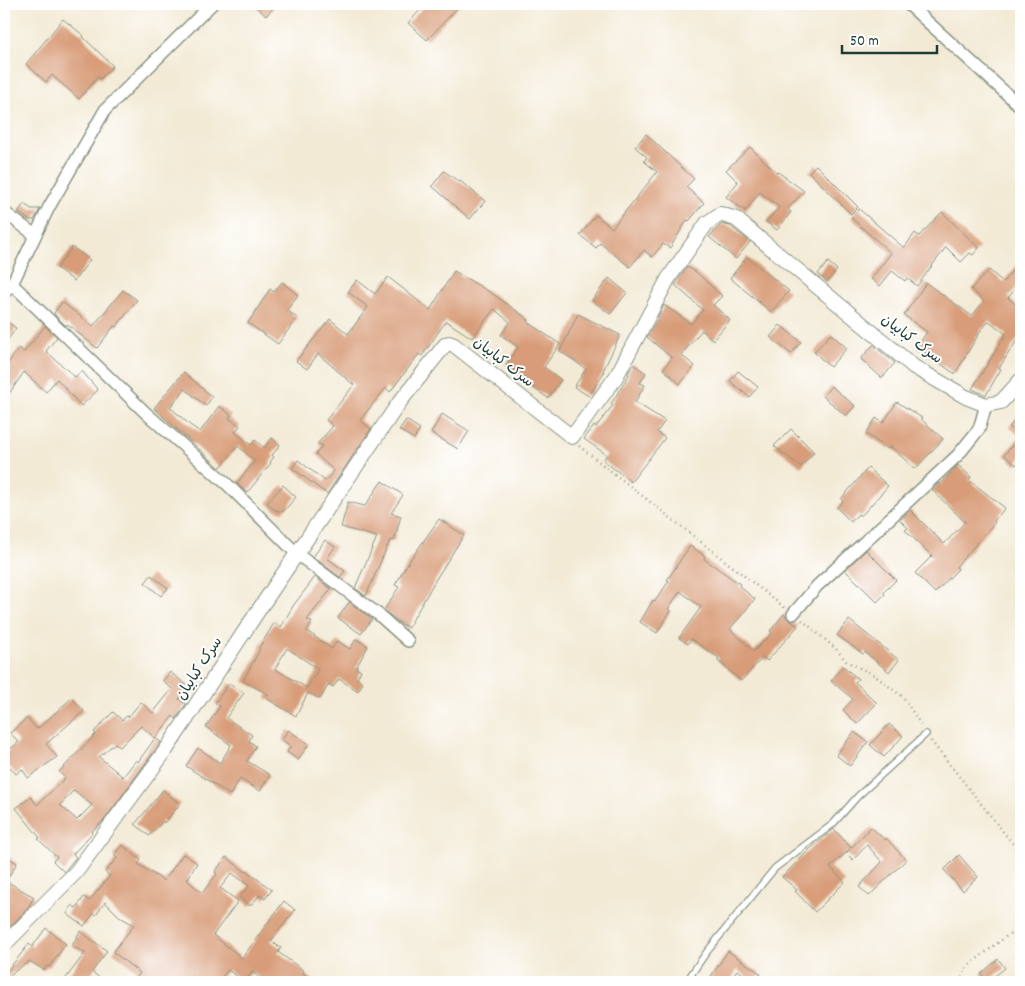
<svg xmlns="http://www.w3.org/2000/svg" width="1025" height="986" font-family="Dekko,'Playpen Sans Arabic',sans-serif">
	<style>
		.building { fill: #d89c78; fill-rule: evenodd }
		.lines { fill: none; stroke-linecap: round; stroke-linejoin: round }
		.service-casing { stroke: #899484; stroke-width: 8 }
		.minor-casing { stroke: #899484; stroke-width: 14 }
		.tertiary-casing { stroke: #899484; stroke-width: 16 }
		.path { stroke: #899484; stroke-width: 2.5; stroke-dasharray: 1 4; stroke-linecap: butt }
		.service { stroke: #fff; stroke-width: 5.5 }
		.minor { stroke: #fff; stroke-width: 11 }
		.tertiary { stroke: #fff; stroke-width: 14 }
		.labels { text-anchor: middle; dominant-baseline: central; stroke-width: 4; stroke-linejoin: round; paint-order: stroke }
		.street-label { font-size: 15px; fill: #1f3d34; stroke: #fff }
	</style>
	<rect width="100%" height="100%" fill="#fff"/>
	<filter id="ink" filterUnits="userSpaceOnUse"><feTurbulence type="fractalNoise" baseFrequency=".02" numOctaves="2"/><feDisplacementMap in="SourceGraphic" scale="10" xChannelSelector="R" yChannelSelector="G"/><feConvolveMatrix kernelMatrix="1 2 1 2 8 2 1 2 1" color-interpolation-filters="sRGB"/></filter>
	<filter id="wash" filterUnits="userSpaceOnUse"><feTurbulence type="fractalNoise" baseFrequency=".0096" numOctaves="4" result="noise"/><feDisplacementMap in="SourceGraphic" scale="20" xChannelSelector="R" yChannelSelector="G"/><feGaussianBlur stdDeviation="1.12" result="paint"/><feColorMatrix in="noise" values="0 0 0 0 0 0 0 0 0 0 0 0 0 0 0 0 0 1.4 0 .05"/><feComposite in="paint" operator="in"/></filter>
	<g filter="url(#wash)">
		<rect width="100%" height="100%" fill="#f3ead5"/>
		<g id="blocks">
			<!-- building -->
			<g class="building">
				<polygon points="253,4 277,4 266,16"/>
				<polygon points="426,4 461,4 427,40 408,23"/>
				<polygon points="63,19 84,36 83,37 113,66 100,79 98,77 79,99 52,75 46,82 26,64"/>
				<polygon points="646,134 694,179 686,187 704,203 689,221 687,220 670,248 663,244 652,257 644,250 630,267 600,243 596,248 580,235 596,215 612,228 657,172 644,161 647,157 635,147"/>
				<polygon points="750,147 777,173 778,172 804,191 788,209 791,212 777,230 766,222 779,207 760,192 745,211 726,197 738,182 726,170"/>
				<polygon points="816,165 858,207 851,214 809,172"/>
				<polygon points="444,171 459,182 460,181 485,201 470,219 432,186"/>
				<polygon points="24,204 31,209 40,209 34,220 29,220 18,212"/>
				<polygon points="859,209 904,248 915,233 919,236 942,212 979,248 973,255 970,253 961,262 946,247 917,286 907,278 905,281 892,271 880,286 871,279 891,253 851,218"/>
				<polygon points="721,224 730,226 750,242 736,259 709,237"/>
				<polygon points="72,247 90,260 74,281 57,268"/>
				<polygon points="747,257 789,291 771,312 730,278"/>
				<polygon points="1021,260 1021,282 1008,298 1021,309 1021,334 999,368 1001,369 986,395 972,389 1006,334 989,321 981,330 955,374 917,347 927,332 904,315 926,283 972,316 984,301 971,289 989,270 1003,282"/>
				<polygon points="828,262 837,270 827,282 818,274"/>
				<polygon points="687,267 696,272 722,296 713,305 730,320 713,340 702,330 681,355 695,366 680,384 663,369 672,358 647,337 659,317 658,317 664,305 691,324 703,310 675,285"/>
				<polygon points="454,271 493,294 529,320 527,322 560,344 544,367 561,380 548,398 524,381 526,379 506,365 518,347 501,335 510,322 494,309 472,338 446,321 422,356 419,354 390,392 386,388 360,420 371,429 327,494 292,468 298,460 325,481 334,471 316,454 322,446 318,443 333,426 326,420 354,385 318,354 307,369 296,361 330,319 348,334 368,307 348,292 357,280 375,294 388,277 430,310"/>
				<polygon points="609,278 627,293 610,314 592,300"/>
				<polygon points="282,282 298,295 287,310 297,318 278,344 248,323 270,289 274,292"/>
				<polygon points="123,290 137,300 116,327 114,326 97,348 67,324 66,326 55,315 54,313 62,302 93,326"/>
				<polygon points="578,314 620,335 603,371 604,372 589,396 574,387 586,369 560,351"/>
				<polygon points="4,319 16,328 4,345"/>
				<polygon points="780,325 801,342 791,354 770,337"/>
				<polygon points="45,326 57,337 46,351 75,377 82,371 98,390 81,406 57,379 46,392 24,372 4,401 4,369 19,348 24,352"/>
				<polygon points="831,334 847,348 830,367 814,352"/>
				<polygon points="873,345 895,363 882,378 861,359"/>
				<polygon points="633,364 646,373 640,383 645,385 635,402 665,421 657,432 665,438 631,482 603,460 607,455 584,439 594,426 596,427 613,405 611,404 629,375 628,374"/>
				<polygon points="738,371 758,387 749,397 730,381"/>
				<polygon points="184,372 212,397 206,406 185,389 170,407 190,425 200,432 219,406 231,415 229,418 240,426 235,432 251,445 255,440 264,448 272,438 280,445 272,455 274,457 270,462 271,463 247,493 237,483 255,461 238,446 220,468 154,408"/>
				<polygon points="831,386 855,406 846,416 823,396"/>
				<polygon points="897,402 922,418 921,419 943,439 915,469 890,446 888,449 866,434 876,418 883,423"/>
				<polygon points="1021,413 1021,458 1016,465 1004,455 1020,436 1009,427"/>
				<polygon points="442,414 469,431 458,449 431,433"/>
				<polygon points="406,420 420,429 414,439 399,430"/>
				<polygon points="791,429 814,452 801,467 774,446"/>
				<polygon points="958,465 971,477 969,480 1005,508 994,521 995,522 956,567 958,569 935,593 915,573 932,556 905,530 908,528 900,520 910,510 944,544 965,522 932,490 939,483 940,485"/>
				<polygon points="868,468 888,486 861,516 858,514 851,522 837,508 843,501 841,499"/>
				<polygon points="382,481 403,495 391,513 401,516 394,541 390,540 366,596 355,588 377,537 341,527 348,502 365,506"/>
				<polygon points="283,485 296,497 283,512 275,510 267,503"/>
				<polygon points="439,519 464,535 436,579 408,628 396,620 384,610 399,587 395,585 406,566"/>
				<polygon points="325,540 335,547 327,558 345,571 340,577 313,557"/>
				<polygon points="690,546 705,556 704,559 740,584 739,586 755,599 730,629 754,651 772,633 770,631 784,614 789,620 798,626 767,661 763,657 741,681 717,660 719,658 691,639 688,644 679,638 701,607 680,591 668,609 671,611 657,633 640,622 653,600 655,601 669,581 667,580"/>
				<polygon points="866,550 896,580 884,592 885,594 877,602 845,570"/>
				<polygon points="151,575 168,588 161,596 145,583"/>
				<path d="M315 577 331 589 307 620 312 622 307 631 332 649 337 641 350 649 356 639 368 646 356 668 361 671 357 678 363 683 358 691 339 679 333 687 329 684 320 699 308 693 296 716 266 698 268 694 243 681 260 649 259 648 274 623 281 627 293 606ZM287 648 318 669 307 688 275 669Z"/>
				<polygon points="349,602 372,619 361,634 338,618"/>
				<polygon points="849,620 899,660 889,672 865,652 863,654 837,635"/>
				<polygon points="843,666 858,679 855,682 877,703 857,724 843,710 853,699 831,681"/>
				<path d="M170 672 189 687 179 699 186 704 176 719 173 716 155 738 141 726 120 747 115 743 99 757 123 777 136 760 138 762 155 738 161 742 105 819 91 832 92 833 73 854 76 857 64 872 53 861 57 857 38 839 40 838 16 808 31 797 37 805 65 778 59 772 96 734 94 732 113 712 122 720 127 716 128 717 141 702 153 713 172 689 163 681ZM74 790 92 805 77 820 60 805Z"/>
				<polygon points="229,683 244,693 226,718 252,735 249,741 256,746 247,761 270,775 260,791 240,779 230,795 186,766 198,748 220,763 231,745 206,727 220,706 215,703"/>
				<polygon points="72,698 84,711 46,744 57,757 28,778 22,769 16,774 10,767 4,772 4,754 19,742 10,733 27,718 37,729"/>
				<polygon points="889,724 903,736 884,757 870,745"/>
				<polygon points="288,730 309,744 298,760 287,752 291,746 282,740"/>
				<polygon points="854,732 868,742 850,766 836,755"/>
				<polygon points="163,790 180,804 164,823 163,821 149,836 135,824"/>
				<polygon points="871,827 885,840 886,838 906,860 869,896 859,887 882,862 867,845 853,860 846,853 850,849 830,867 845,882 815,912 795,891 797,890 782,877 810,849 834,829 851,848"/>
				<polygon points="122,845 141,860 138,864 164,881 183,854 197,863 187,880 202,893 217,874 215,872 226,857 246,872 247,871 272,890 265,899 260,895 250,906 239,897 249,886 232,873 220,888 238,901 213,935 242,958 284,901 295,910 271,941 281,948 278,952 304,971 303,973 316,982 265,982 252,972 245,982 228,970 218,982 206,982 200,977 198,980 192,976 187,982 133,982 140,973 113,952 134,925 120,917 105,902 96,915 94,913 84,926 67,914 72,905 76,908 84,897 89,901 110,876 105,872 117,858 114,855"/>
				<polygon points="4,855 17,863 6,881 34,897 28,908 11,926 4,922"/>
				<polygon points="959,855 978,877 963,891 944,870"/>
				<polygon points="46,928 66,944 49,967 47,966 44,970 29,961 26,965 25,964 6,978 4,975 29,944 32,947"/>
				<polygon points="80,931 107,951 92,972 105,982 63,982 85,953 72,946"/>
				<polygon points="728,951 761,974 755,982 737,970 729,982 707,982"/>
				<polygon points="998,959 1005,968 987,982 981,974"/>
			</g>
		</g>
	</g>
	<g filter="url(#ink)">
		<use href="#blocks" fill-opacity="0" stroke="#899484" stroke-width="1"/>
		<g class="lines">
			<defs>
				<polyline id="service" points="686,982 706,953 775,868 833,824 858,796 926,734"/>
				<g id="minor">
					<polyline points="908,4 1021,107"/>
					<polyline points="4,212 35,235"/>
					<polyline points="12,284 147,414 228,485 297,554 379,615 408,641"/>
					<polyline points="4,293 12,284 49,207 105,110 212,4"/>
					<polyline points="793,614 817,586 958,455 979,429 986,405"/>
				</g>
				<polyline id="tertiary" points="4,945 76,872 166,750 262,605 399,403 445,345 449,343 454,345 572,437 616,377 668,279 707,223 720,214 736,219 914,367 966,397 986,405 1001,402 1021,380"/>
			</defs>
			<!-- service casing -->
			<use href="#service" class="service-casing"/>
			<!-- minor casing -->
			<use href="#minor" class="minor-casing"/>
			<!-- tertiary casing -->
			<use href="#tertiary" class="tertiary-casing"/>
			<!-- path -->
			<g class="path">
				<polyline points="579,446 785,608"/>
				<polyline points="802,620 836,649 846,661 874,675 903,697 923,728"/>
				<polyline points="931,741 1021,854"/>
				<polyline points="960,982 968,966 1021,925"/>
			</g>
			<!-- service -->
			<use href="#service" class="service"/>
			<!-- minor -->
			<use href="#minor" class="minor"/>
			<!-- tertiary -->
			<use href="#tertiary" class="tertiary"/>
		</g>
	</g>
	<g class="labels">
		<!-- street labels -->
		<g class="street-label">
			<text transform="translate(911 340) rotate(37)">سرک کبابیان</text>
			<text transform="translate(503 363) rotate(38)">سرک کبابیان</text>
			<text transform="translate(200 669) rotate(-57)">سرک کبابیان</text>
		</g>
	</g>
	<!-- margin -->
	<rect width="1025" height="986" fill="none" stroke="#fff" stroke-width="20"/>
	<!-- scale -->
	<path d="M842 45v8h95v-8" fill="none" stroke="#1f3d34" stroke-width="2.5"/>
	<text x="850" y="45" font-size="15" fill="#1f3d34" stroke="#ffffff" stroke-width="4" paint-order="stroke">50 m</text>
</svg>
